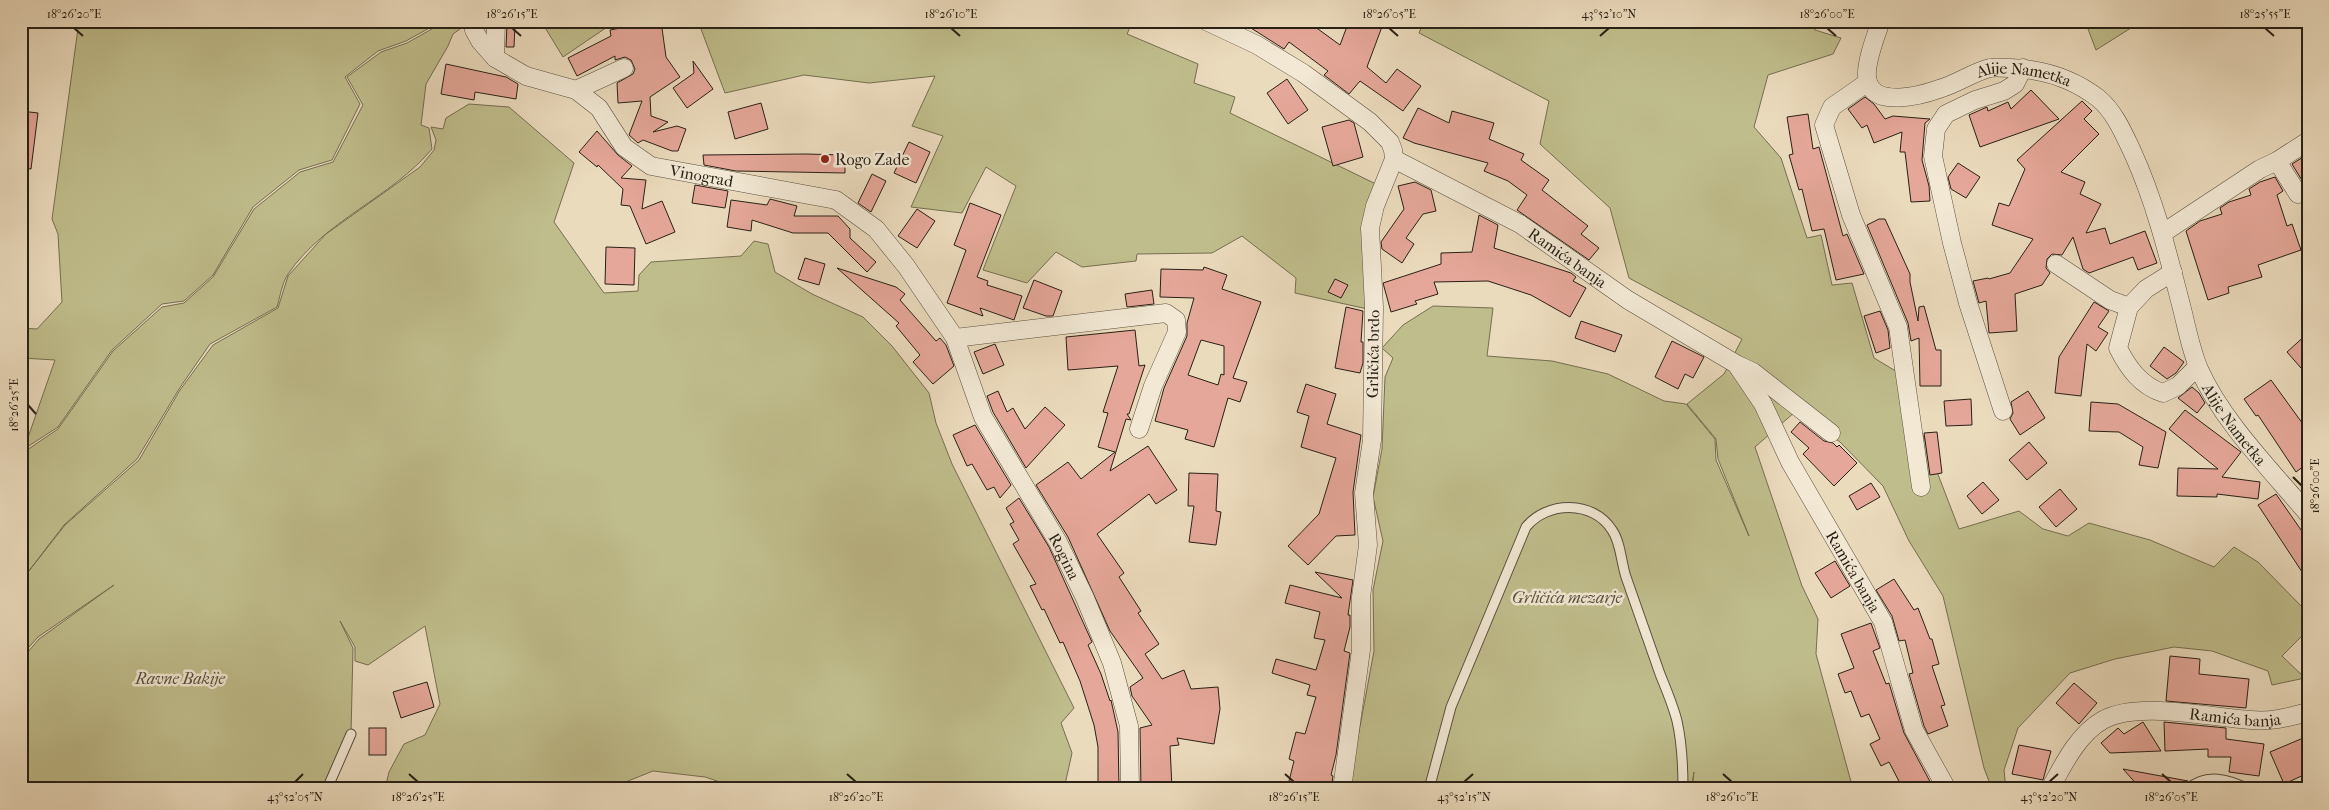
<svg xmlns="http://www.w3.org/2000/svg" width="2329" height="810" font-family="'IM FELL French Canon',serif">
	<style>
		.green { fill: #c0bd8c; stroke: #746e50 }
		.building { fill: #e5a799; stroke: #282015; fill-rule: evenodd }
		.lines { fill: none; stroke-linecap: round; stroke-linejoin: round }
		.lane-casing { stroke: #594f3f; stroke-width: 11 }
		.street-casing { stroke: #594f3f; stroke-width: 19 }
		.lane { stroke: #f2e8d4; stroke-width: 9 }
		.street { stroke: #f2e8d4; stroke-width: 18 }
		.ticks { fill: none; stroke: #282015; stroke-width: 2 }
		.poi-dot { fill: #8f2418; stroke: #f2e8d4; stroke-width: 2 }
		.labels { text-anchor: middle; dominant-baseline: central; stroke-width: 5; stroke-linejoin: round; paint-order: stroke }
		.street-label { font-size: 16px; fill: #282015; stroke: #f2e8d4 }
		.poi-label { font-size: 16px; fill: #282015; stroke: #f2e8d4; text-anchor: start }
		.park-label { font-size: 16px; font-style: italic; fill: #564f39; stroke: #f2e8d4 }
		.neatline { fill: none; stroke: #282015; stroke-width: 2 }
		.ticks-label { font-size: 12px; text-anchor: middle; fill: #282015 }
	</style>
	<rect width="100%" height="100%" fill="#ebdbbd"/>
	<filter id="stains"><feTurbulence type="fractalNoise" baseFrequency=".004" numOctaves="4"/><feColorMatrix values="0 0 0 0 .2 0 0 0 0 .09 0 0 0 0 .02 0 0 0 .5 -.17"/></filter>
	<radialGradient id="worn" r=".72"><stop offset=".6" stop-color="#630" stop-opacity="0"/><stop offset="1" stop-color="#630" stop-opacity=".3"/></radialGradient>
	<!-- green -->
	<g class="green">
		<polygon points="79,21 442,21 406,41 378,51 345,77 360,104 332,160 299,170 253,207 213,275 184,301 162,304 112,350 58,427 24,449 55,360 21,358 21,328 37,329 62,302 58,234 52,219"/>
		<path d="M446 21H462L460 29 453 34 448 46 426 84 421 125 429 128 432 149C391 198 325 220 288 274 282 283 280 297 277 307L210 344 179 389 137 459 64 525 25 576 65 525 139 460 180 390 213 345 278 308 288 276 326 234 420 167 434 150 436 140 431 127 443 129 446 118 469 104 509 107 574 163 554 222 604 293 638 291 639 275 651 262 741 256 754 241 768 244 775 272 812 294 863 317 892 346 929 393 936 423 952 464 1074 708 1061 723 1072 753 1064 789H741L705 777 653 771 608 789H385L389 772 404 744 425 735 440 704 425 626 368 665 355 661V647L340 621 353 648 351 734 327 789H21V660L39 639 114 585 38 637 21 656V461L24 452 58 429 113 351 162 307 184 303 213 277 254 209 300 172 333 162 363 105 347 77 381 52 407 43Z"/>
		<polygon points="541,21 616,21 563,57"/>
		<polygon points="698,21 1133,21 1127,34 1198,64 1194,83 1235,97 1230,113 1378,185 1372,310 1295,293 1296,278 1242,236 1212,253 1137,254 1136,261 1082,267 1056,252 1027,283 983,270 1016,186 986,167 962,213 911,207 943,136 912,126 935,76 869,83 804,75 725,93"/>
		<polygon points="1424,21 1814,21 1815,30 1841,38 1833,54 1768,75 1754,127 1781,158 1807,238 1821,235 1832,285 1852,283 1874,358 1899,373 1959,529 2019,511 2043,529 2068,536 2089,523 2150,540 2214,567 2234,547 2258,562 2308,613 2308,630 2282,656 2305,678 2272,685 2268,671 2212,651 2174,647 2115,659 2070,673 2018,728 2004,770 2006,789 1992,789 1984,768 1943,596 1909,541 1883,486 1840,442 1796,411 1755,447 1802,586 1818,619 1816,654 1853,789 1692,789 1694,772 1691,789 1350,789 1351,775 1374,651 1373,590 1383,541 1373,497 1382,449 1385,377 1393,358 1382,348 1403,325 1433,306 1493,308 1487,356 1552,361 1608,374 1664,401 1686,404 1715,439 1716,460 1749,536 1718,459 1716,439 1687,404 1724,374 1742,339 1629,278 1610,208 1540,144 1549,101 1419,33"/>
		<polygon points="2085,21 2142,21 2096,50"/>
	</g>
	<!-- building -->
	<g class="building">
		<polygon points="636,21 661,21 666,57 680,77 650,97 651,116 668,122 653,132 677,126 686,129 678,151 672,151 643,140 638,143 629,135 642,101 618,103 617,83 633,74 635,69 631,60 625,57 615,60 615,56 577,76 568,58 611,36 610,30 636,25"/>
		<polygon points="1240,21 1307,21 1340,45 1349,21 1375,21 1383,24 1367,67 1386,83 1397,69 1421,86 1403,111 1360,81 1349,94 1324,75 1328,71 1289,42 1284,49"/>
		<polygon points="507,25 515,25 514,47 506,47"/>
		<polygon points="693,61 713,89 687,108 673,88 694,73"/>
		<polygon points="446,64 506,77 518,84 516,99 475,92 474,100 441,94"/>
		<polygon points="1287,79 1308,110 1288,124 1267,93"/>
		<polygon points="2031,90 2059,119 1980,147 1969,115 1987,107 1988,111 2008,102 2011,109"/>
		<polygon points="1865,97 1874,104 1885,119 1893,116 1930,119 1925,123 1922,160 1929,186 1930,201 1911,202 1905,152 1900,152 1902,132 1874,143 1867,125 1862,128 1848,109"/>
		<polygon points="2082,101 2092,111 2084,119 2099,134 2061,172 2085,182 2080,194 2101,204 2086,233 2105,228 2110,244 2145,231 2157,263 2138,270 2133,257 2089,273 2083,269 2073,237 2062,255 2052,254 2047,259 2046,268 2050,273 2042,285 2015,294 2017,331 1989,333 1986,301 1979,303 1973,281 1988,278 1989,279 2010,273 2033,239 1992,225 1999,203 2009,206 2025,169 2017,160"/>
		<polygon points="761,103 768,129 735,139 728,112"/>
		<polygon points="1418,108 1449,123 1452,111 1494,123 1489,139 1524,154 1521,160 1549,180 1542,190 1588,226 1581,234 1599,248 1589,260 1517,210 1527,195 1508,181 1484,171 1488,163 1414,143 1403,138"/>
		<polygon points="21,111 38,113 31,169 21,168"/>
		<polygon points="1808,114 1813,149 1819,147 1843,236 1847,234 1864,274 1836,280 1824,229 1812,231 1802,189 1799,190 1789,155 1793,154 1787,117"/>
		<polygon points="1349,120 1354,123 1363,157 1333,166 1322,127"/>
		<polygon points="597,131 618,155 632,166 621,178 646,180 642,209 662,201 675,232 646,244 630,206 621,205 623,189 598,165 597,167 579,152"/>
		<polygon points="909,142 930,152 916,183 894,173"/>
		<polygon points="805,154 845,155 845,173 736,171 704,165 703,155"/>
		<polygon points="2308,154 2308,182 2303,182 2292,164"/>
		<polygon points="1958,163 1980,177 1966,198 1951,189 1948,177"/>
		<polygon points="872,174 886,181 871,212 858,203"/>
		<polygon points="2275,177 2283,191 2277,195 2287,226 2292,224 2301,250 2258,265 2262,277 2228,287 2229,293 2208,300 2186,231 2200,221 2222,214 2220,208 2229,202 2251,195 2249,189 2260,182"/>
		<polygon points="1415,182 1431,190 1436,211 1423,214 1406,238 1414,244 1402,263 1382,249 1381,242 1404,209 1398,186"/>
		<polygon points="695,185 728,191 725,208 692,203"/>
		<polygon points="770,199 797,206 794,216 838,216 850,229 850,238 876,262 867,272 828,233 793,233 752,220 751,231 727,227 731,200 767,205"/>
		<polygon points="970,203 1001,215 977,277 988,281 987,285 1022,296 1014,320 980,308 983,316 947,303 966,250 954,245"/>
		<polygon points="917,209 935,221 917,248 898,236"/>
		<polygon points="1479,215 1498,225 1494,248 1571,273 1576,277 1573,281 1586,288 1570,317 1531,295 1488,281 1434,282 1438,294 1415,301 1417,304 1391,312 1383,283 1441,264 1441,253 1472,252"/>
		<polygon points="1879,219 1885,219 1910,274 1910,282 1918,321 1919,307 1924,306 1936,350 1941,350 1941,386 1920,386 1919,338 1911,341 1908,323 1867,225"/>
		<polygon points="606,247 635,248 634,285 605,284"/>
		<polygon points="805,258 825,264 819,285 798,279"/>
		<path d="M1204 267 1227 275 1222 289 1261 302 1233 378 1247 382 1240 402 1228 398 1214 447 1185 439 1188 430 1155 421 1164 388 1187 336V323L1194 298 1160 297 1161 269 1203 270ZM1201 340 1224 346V375L1221 374 1218 385 1188 375Z"/>
		<polygon points="837,268 896,287 905,294 900,300 936,341 940,338 946,345 954,366 933,384 913,362 920,355 896,326 899,323"/>
		<polygon points="1335,279 1348,285 1341,298 1328,292"/>
		<polygon points="1034,280 1062,291 1053,316 1046,316 1023,308"/>
		<polygon points="1152,290 1154,304 1127,307 1125,294"/>
		<polygon points="2094,302 2109,311 2098,327 2108,333 2096,351 2087,344 2081,396 2055,393 2059,357"/>
		<polygon points="1346,307 1363,311 1361,342 1363,342 1363,363 1360,373 1335,368"/>
		<polygon points="1880,311 1888,330 1890,348 1876,353 1864,316"/>
		<polygon points="1581,321 1622,335 1615,352 1575,338"/>
		<polygon points="1135,330 1139,366 1145,365 1129,414 1127,414 1131,420 1126,419 1110,471 1148,446 1177,490 1156,504 1149,494 1097,534 1124,573 1119,577 1141,611 1138,613 1159,644 1145,654 1162,679 1184,670 1191,689 1218,687 1220,709 1214,744 1177,738 1179,745 1170,746 1172,789 1141,789 1140,728 1152,725 1132,696 1130,687 1143,678 1110,631 1068,537 1036,485 1068,462 1081,479 1115,452 1098,447 1108,413 1103,412 1118,366 1068,370 1066,337"/>
		<polygon points="2308,333 2308,376 2287,352"/>
		<polygon points="1672,341 1704,357 1693,378 1685,374 1678,389 1655,377"/>
		<polygon points="995,344 1004,365 983,374 974,352"/>
		<polygon points="2164,347 2184,362 2176,373 2167,379 2150,366"/>
		<polygon points="2271,380 2308,431 2308,463 2296,472 2258,415 2256,416 2244,399"/>
		<polygon points="1306,384 1336,394 1327,424 1361,435 1353,492 1355,535 1336,536 1308,565 1288,546 1319,514 1336,458 1301,447 1309,416 1297,412"/>
		<polygon points="2192,387 2199,393 2205,403 2197,413 2178,398"/>
		<polygon points="998,391 1007,412 1013,408 1025,429 1045,407 1065,425 1026,468 993,412 987,396"/>
		<polygon points="2028,391 2045,418 2020,435 2010,419 2013,413 2011,402"/>
		<polygon points="1971,399 1972,425 1946,426 1944,401"/>
		<polygon points="2091,402 2118,404 2166,432 2158,468 2139,465 2143,447 2119,432 2089,431"/>
		<polygon points="2185,410 2241,452 2222,477 2260,482 2258,499 2217,494 2217,497 2177,496 2178,468 2218,469 2169,429"/>
		<polygon points="1800,422 1824,441 1833,443 1837,447 1839,445 1857,463 1834,486 1803,454 1809,448 1791,432"/>
		<polygon points="975,425 1011,485 1000,498 994,487 987,490 972,464 967,466 953,435"/>
		<polygon points="1937,432 1942,473 1930,475 1924,433"/>
		<polygon points="2029,442 2047,463 2027,480 2009,460"/>
		<polygon points="1189,473 1218,474 1216,511 1221,512 1216,545 1189,542 1194,506 1188,506"/>
		<polygon points="1983,482 1999,500 1982,514 1967,496"/>
		<polygon points="1871,483 1880,497 1857,510 1849,496"/>
		<polygon points="2060,489 2077,509 2056,527 2039,507"/>
		<polygon points="2276,494 2308,540 2308,581 2258,505"/>
		<polygon points="1019,498 1049,547 1092,642 1088,645 1101,674 1110,701 1111,700 1118,732 1119,789 1098,789 1098,747 1094,725 1080,681 1063,642 1060,643 1044,609 1042,610 1030,586 1036,584 1013,544 1019,540 1010,524 1014,522 1006,508"/>
		<polygon points="1835,561 1850,586 1831,598 1815,573"/>
		<polygon points="1315,572 1353,580 1348,615 1350,615 1350,627 1344,651 1350,653 1336,755 1331,775 1333,776 1331,789 1287,789 1294,761 1289,759 1296,732 1305,734 1316,697 1307,695 1310,685 1272,673 1276,659 1316,670 1325,640 1314,638 1320,612 1285,603 1290,585 1342,598"/>
		<polygon points="1894,579 1914,610 1918,608 1930,639 1932,639 1939,664 1932,666 1945,705 1941,706 1948,726 1928,734 1924,726 1909,674 1913,673 1905,640 1899,641 1892,616 1876,590"/>
		<polygon points="1871,623 1880,648 1873,651 1886,684 1889,683 1904,733 1934,789 1903,789 1889,762 1881,766 1870,744 1880,739 1869,714 1861,717 1851,691 1845,693 1838,674 1854,668 1841,634"/>
		<polygon points="2170,656 2200,659 2199,674 2249,679 2246,708 2166,701"/>
		<polygon points="427,682 434,707 401,718 393,692"/>
		<polygon points="2074,683 2097,703 2079,724 2056,703"/>
		<polygon points="2143,722 2161,751 2110,753 2101,743 2118,728 2124,734"/>
		<polygon points="2164,722 2226,728 2226,739 2264,744 2259,776 2229,772 2231,757 2208,757 2208,749 2165,751"/>
		<rect x="369" y="728" width="17" height="27"/>
		<polygon points="2308,736 2308,773 2284,784 2270,752"/>
		<polygon points="2019,745 2051,751 2043,780 2012,774"/>
		<polygon points="2123,769 2188,781 2182,789 2141,789"/>
	</g>
	<g class="lines">
		<defs>
			<g id="lane">
				<polyline points="327,789 351,734"/>
				<path d="M1429 789 1451 707 1526 527C1547 501 1593 500 1612 530 1621 543 1621 562 1626 577 1637 609 1649 642 1660 674 1666 689 1673 705 1677 721 1682 743 1683 766 1683 789"/>
				<path d="M2188 789C2206 773 2228 779 2248 789"/>
			</g>
			<g id="street">
				<path id="s1" d="M473 21 474 30 480 41 495 58 526 76 576 90 599 108 624 147 651 166 836 200 876 229 906 266 955 338 983 417 1058 542 1085 598 1112 663 1129 726 1130 789"/>
				<polyline points="1206,21 1257,45 1303,73 1370,122 1390,142 1393,150 1394,159 1375,206 1370,228 1374,307 1372,440 1364,493 1368,545 1361,597 1361,650 1342,789"/>
				<path id="s2" d="M1881 21C1876 35 1863 68 1868 82 1876 108 1922 95 1939 89 1957 84 1973 72 1990 68 1996 67 2004 68 2010 68 2043 69 2072 78 2098 98 2114 111 2123 132 2132 151 2154 199 2167 250 2180 301 2186 323 2190 348 2199 369 2222 421 2271 470 2308 514"/>
				<polyline points="495,58 496,21"/>
				<polyline points="1868,82 1832,107 1824,125 1851,215 1898,327 1921,487"/>
				<polyline points="576,90 624,68"/>
				<path id="s3" d="M1394 159 1520 224 1628 300 1736 364 1763 404 1790 462 1883 622 1914 730 1947 789"/>
				<polyline points="2277,161 2298,194 2308,192"/>
				<polyline points="2163,233 2260,169 2277,161 2308,141"/>
				<polyline points="2056,264 2110,300 2129,307"/>
				<path d="M2173 272 2146 289 2129 307 2118 348C2128 368 2141 386 2163 393L2178 386 2197 367"/>
				<polyline points="955,338 1166,313 1176,320 1177,332 1153,386 1139,429"/>
				<polyline points="1738,365 1753,372 1831,433"/>
				<polyline points="2003,411 1968,303 1952,243 1933,156 1936,129 1946,114 1975,100 2004,91 2015,84 2023,68"/>
				<path id="s4" d="M2050 789C2063 765 2078 734 2103 720 2138 700 2212 718 2251 720 2271 722 2289 717 2308 712"/>
			</g>
		</defs>
		<!-- lane casing -->
		<use href="#lane" class="lane-casing"/>
		<!-- street casing -->
		<use href="#street" class="street-casing"/>
		<!-- lane -->
		<use href="#lane" class="lane"/>
		<!-- street -->
		<use href="#street" class="street"/>
	</g>
	<!-- ticks -->
	<path class="ticks" d="M74 28 83 36M512 28 521 36M951 28 960 36M1389 28 1398 36M1827 28 1836 36M2265 28 2274 36M1600 36 1609 28M28 405 36 414M2293 477 2302 486M409 774 418 782M847 774 856 782M1285 774 1294 782M1723 774 1732 782M2162 774 2171 782M295 782 303 774M1464 782 1473 774M2049 782 2058 774"/>
	<!-- markers -->
	<circle class="poi-dot" cx="825" cy="159" r="5"/>
	<g class="labels">
		<!-- street labels -->
		<g class="street-label">
			<text stroke="none"><textPath href="#s2" startOffset="231">Alije Nametka</textPath></text>
			<text stroke="none"><textPath href="#s1" startOffset="292">Vinograd</textPath></text>
			<text stroke="none"><textPath href="#s3" startOffset="200">Ramića banja</textPath></text>
			<text transform="translate(1373 354) rotate(-89)">Grličića brdo</text>
			<text stroke="none"><textPath href="#s2" startOffset="669">Alije Nametka</textPath></text>
			<text stroke="none"><textPath href="#s1" startOffset="858">Rogina</textPath></text>
			<text stroke="none"><textPath href="#s3" startOffset="638">Ramića banja</textPath></text>
			<text stroke="none"><textPath href="#s4" startOffset="222">Ramića banja</textPath></text>
		</g>
		<!-- poi labels -->
		<g class="poi-label">
			<text x="835" y="159">Rogo Zade</text>
		</g>
		<!-- park labels -->
		<g class="park-label">
			<text x="1567" y="597">Grličića mezarje</text>
			<text x="180" y="678">Ravne Bakije</text>
		</g>
	</g>
	<!-- margin -->
	<rect width="2329" height="810" fill="none" stroke="#ebdbbd" stroke-width="55"/>
	<rect x="28" y="28" width="2274" height="754" class="neatline"/>
	<g class="ticks-label">
		<text x="74" y="18">18°26'20"E</text>
		<text x="512" y="18">18°26'15"E</text>
		<text x="951" y="18">18°26'10"E</text>
		<text x="1389" y="18">18°26'05"E</text>
		<text x="1609" y="18">43°52'10"N</text>
		<text x="1827" y="18">18°26'00"E</text>
		<text x="2265" y="18">18°25'55"E</text>
		<text transform="translate(14 405) rotate(-90)" y="4">18°26'25"E</text>
		<text transform="translate(2315 486) rotate(-90)" y="4">18°26'00"E</text>
		<text x="295" y="801">43°52'05"N</text>
		<text x="418" y="801">18°26'25"E</text>
		<text x="856" y="801">18°26'20"E</text>
		<text x="1294" y="801">18°26'15"E</text>
		<text x="1464" y="801">43°52'15"N</text>
		<text x="1732" y="801">18°26'10"E</text>
		<text x="2049" y="801">43°52'20"N</text>
		<text x="2171" y="801">18°26'05"E</text>
	</g>
	<rect width="100%" height="100%" filter="url(#stains)"/>
	<rect width="100%" height="100%" fill="url(#worn)"/>
</svg>
